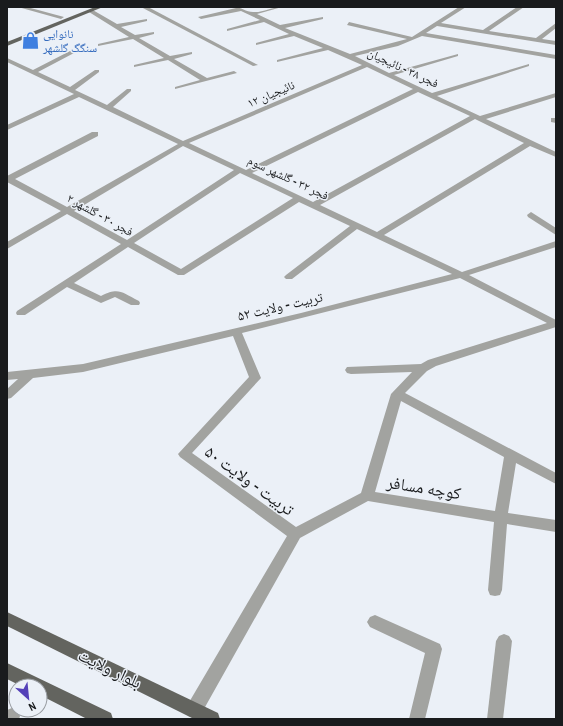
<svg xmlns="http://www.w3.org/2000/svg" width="563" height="726" font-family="'Archivo Narrow','Noto Naskh Arabic',sans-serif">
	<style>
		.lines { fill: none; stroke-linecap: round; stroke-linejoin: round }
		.minor { fill: #a2a3a0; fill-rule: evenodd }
		.primary { fill: #63645f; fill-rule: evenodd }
		.labels { text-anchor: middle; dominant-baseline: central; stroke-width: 3; stroke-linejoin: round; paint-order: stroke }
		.far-shop-label { font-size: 12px; fill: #366cbe; stroke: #ebf0f7; text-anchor: start }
		.far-street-label { font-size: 12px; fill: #191b1d; stroke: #ebf0f7 }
		.street-label { font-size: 14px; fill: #191b1d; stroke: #ebf0f7 }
		.near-street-label { font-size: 17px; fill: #191b1d; stroke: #ebf0f7 }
	</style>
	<rect width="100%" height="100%" fill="#ebf0f7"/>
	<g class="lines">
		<!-- minor -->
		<g class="minor">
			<polygon points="18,7 27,7 64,17 61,19"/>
			<polygon points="141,7 148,7 258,65 253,66"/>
			<path d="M234 7C241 7 246 12 253 12 262 13 272 7 282 7L257 14 280 25 323 17V19L285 28 350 54 407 39 347 25 349 22 412 37 459 7H466L441 23 483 30 517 7H524L489 31 536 38 556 23V28L542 39 556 41V45L437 26 426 33 556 55V59L422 36 398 46 355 56 389 73 458 54V56L394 75 432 93 529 64V66L437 96 480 116 556 93V97L486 119 556 152V157L530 146 384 235 462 272 556 241V247L469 275 556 320V327L436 366 427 371 405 393 556 473V484L516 463 508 513 556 520V532L507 524 502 590 500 595 495 596 490 595 488 590 494 522 368 501 300 538 200 716 194 718 188 716 186 710 188 704 287 536 180 457 178 454 249 377 233 336 83 372 33 378 11 398 7 399V389L18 379 7 380V372L83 364 301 313 452 274 357 229 292 279H286L284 277 286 275 350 226 299 202 184 275H178L128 247 74 283 101 296C119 287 121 292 139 301L140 303 139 305H131L115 297 101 303 67 287 25 315H17L16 313 17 311 121 244 67 214 7 249V242L61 211 7 182V176L92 132H98V136L15 179 67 207 178 144 79 97 7 130V125L74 94 7 62V58L33 70 70 51H74V53L38 72 70 87 95 70H99V72L75 90 107 105 127 89H131V91L113 107 183 141 362 65 328 50 277 62V60L323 48 294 36 256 45V43L289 34 264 22 227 31V29L260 20 241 11 201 19 198 17 236 8ZM367 67 413 89 246 170 189 143ZM418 92 470 116 313 202 252 173ZM475 119 524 143 377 232 320 205ZM183 146 234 170 127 240 74 211ZM240 173 293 198 181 269 134 243ZM460 278 547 323 428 360 421 364 347 367 345 370 347 373 351 374 412 372 391 394 361 493 296 527 192 453 261 378 242 333ZM401 401 504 457 495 511 375 492Z"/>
			<polygon points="91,9 117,24 147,19 147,21 121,27 135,35 154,32 154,34 139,38 170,56 192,52 192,54 174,59 207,78 234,71 237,73 175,89 175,87 200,80 168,60 134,67 134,65 164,58 133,39 98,46 98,44 129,37 89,12"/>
			<polygon points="551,118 556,118 556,123 551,122"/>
			<polygon points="531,212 556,228 556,235 528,217 527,215"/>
			<polygon points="375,615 440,644 442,649 425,719 409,719 425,653 370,627 367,622 370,617"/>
			<polygon points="504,634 509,636 512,641 503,719 487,719 496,641 499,636"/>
			<polygon points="12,708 18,710 20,716 19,719 7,719 7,710"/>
		</g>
		<!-- primary -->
		<g class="primary">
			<polygon points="95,7 103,7 7,46 7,42"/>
			<polygon points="7,612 218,713 220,719 194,719 7,626"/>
			<polygon points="7,663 111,713 113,719 87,719 40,695 40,686 21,686 7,679"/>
		</g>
	</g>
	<!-- icons -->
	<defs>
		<symbol id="shop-bare" viewBox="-9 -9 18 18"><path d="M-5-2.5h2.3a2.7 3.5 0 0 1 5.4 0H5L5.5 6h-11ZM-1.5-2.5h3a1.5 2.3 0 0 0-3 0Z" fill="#3f7fe0" stroke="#ebf0f7" stroke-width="2.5" paint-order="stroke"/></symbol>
	</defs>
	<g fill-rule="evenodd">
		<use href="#shop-bare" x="18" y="28" width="25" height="25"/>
	</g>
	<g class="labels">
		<!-- far-shop labels -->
		<g class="far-shop-label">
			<text x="43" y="34">نانوایی<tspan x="43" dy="14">سنگگ گلشهر</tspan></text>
		</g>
		<!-- far-street labels -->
		<g class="far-street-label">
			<text transform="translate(403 68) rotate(25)">فجر ۳۸ - نائیجیان</text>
			<text transform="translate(271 94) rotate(-23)">نائیجیان ۱۲</text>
			<text transform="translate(288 178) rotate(25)">فجر ۳۲ - گلشهر سوم</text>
			<text transform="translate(100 215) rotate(29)">فجر ۳۰ - گلشهر ۲</text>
		</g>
		<!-- street labels -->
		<g class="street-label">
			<text transform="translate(280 306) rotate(-13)">تربیت - ولایت ۵۲</text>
		</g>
		<!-- near-street labels -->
		<g class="near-street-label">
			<text transform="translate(250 480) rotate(36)">تربیت - ولایت ۵۰</text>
			<text transform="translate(424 487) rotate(9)">کوچه مسافر</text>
			<text transform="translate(110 668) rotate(26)">بلوار ولایت</text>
		</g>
	</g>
	<!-- border -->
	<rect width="563" height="726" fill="none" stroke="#191b1d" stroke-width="16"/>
	<!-- north arrow -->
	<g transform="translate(28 698) rotate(153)"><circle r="19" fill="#ebf0f7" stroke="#979ba0"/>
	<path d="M0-3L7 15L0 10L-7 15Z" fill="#5440b8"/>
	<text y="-6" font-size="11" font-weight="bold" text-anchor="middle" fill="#191b1d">N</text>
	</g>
</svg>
